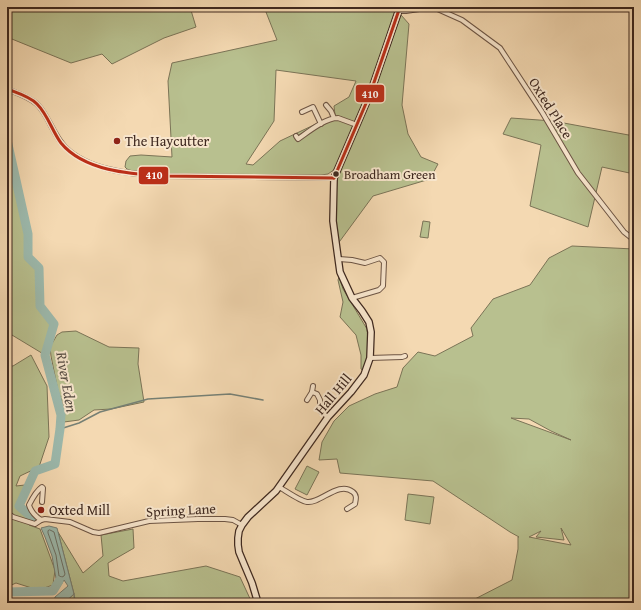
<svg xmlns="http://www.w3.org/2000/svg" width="641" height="610" font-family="'Gentium Book Plus',serif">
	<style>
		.green { fill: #b8c08f; stroke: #7b7457; fill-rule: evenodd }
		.water { fill: #9cbaae; stroke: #768075 }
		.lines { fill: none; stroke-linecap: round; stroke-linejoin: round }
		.shore { stroke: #6d7166; stroke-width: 1 }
		.stream { stroke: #768075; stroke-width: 1.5 }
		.river { stroke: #9cbaae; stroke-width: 9 }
		.street-casing { stroke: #6c5444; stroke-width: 6 }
		.secondary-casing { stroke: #3e281f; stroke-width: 8 }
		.street { stroke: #f8e6cd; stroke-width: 4 }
		.secondary { stroke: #f8e6cd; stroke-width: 5.5 }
		.bus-1-casing { stroke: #f8e6cd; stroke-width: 6 }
		.bus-1 { stroke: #bb2e18; stroke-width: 3 }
		.poi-dot { fill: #8f2418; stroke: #f8e6cd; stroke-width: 1.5 }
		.bus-dot { fill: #3e281f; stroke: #f8e6cd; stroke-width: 1.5 }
		.labels { text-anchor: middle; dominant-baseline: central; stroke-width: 4; stroke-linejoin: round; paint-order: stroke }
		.bus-label { font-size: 13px; fill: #3e281f; stroke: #f8e6cd; text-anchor: start }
		.street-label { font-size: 14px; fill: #3e281f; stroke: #f8e6cd }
		.poi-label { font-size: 14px; fill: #3e281f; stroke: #f8e6cd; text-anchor: start }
		.water-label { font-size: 15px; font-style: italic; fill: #564c43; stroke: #f8e6cd }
		.line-badge { stroke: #f8e6cd; stroke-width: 1.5 }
		.badge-label { font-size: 11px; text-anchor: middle; font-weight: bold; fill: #fff }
	</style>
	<rect width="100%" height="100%" fill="#f4d9b2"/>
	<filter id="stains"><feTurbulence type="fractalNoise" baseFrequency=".005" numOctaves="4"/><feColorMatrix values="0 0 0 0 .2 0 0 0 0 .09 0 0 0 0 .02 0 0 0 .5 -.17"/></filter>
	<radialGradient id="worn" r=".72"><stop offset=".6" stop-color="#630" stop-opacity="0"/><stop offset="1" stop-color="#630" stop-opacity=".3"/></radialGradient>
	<!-- green -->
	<g class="green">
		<polygon points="7,7 190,7 196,27 164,38 112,64 102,54 71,63 7,37"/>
		<path d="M264 7H396L371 84 376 85 401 15 409 24 402 105 408 134 421 157 438 164 430 179 373 196 337 245 333 221 334 178H338L340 171 335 169 328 174 321 175H194L144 172 131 171 127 169 125 167 126 161 130 156 141 155 172 157 168 81 172 63 277 40ZM276 70 356 81 349 97 334 106 335 115 280 141 253 165 246 164 274 121Z"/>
		<polygon points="511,118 553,121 634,136 634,174 602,167 588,227 530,206 541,145 503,134"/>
		<polygon points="7,140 28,234 28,257 39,268 40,306 54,324 45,355 7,332"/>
		<polygon points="423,221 430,222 428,238 420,237"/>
		<path d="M572 246 634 249V603H471V601L512 580 518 549V537H519L510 532 433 481 340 473 337 459 319 460 322 442 334 421 349 406 375 394 397 387 403 368 418 352 435 356 473 336 471 328 493 299 530 285 549 258ZM511 418 529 419 551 431 571 440ZM561 528 571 545 529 537 541 531 536 537 564 540Z"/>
		<polygon points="339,277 343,289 367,329 369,351 364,371 361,369 361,355 356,335 340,317 343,302 338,280"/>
		<polygon points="76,331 109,347 139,348 138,364 144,402 111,409 94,410 79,420 64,422 63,404 58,391 51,356 50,347 57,335 62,332"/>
		<polygon points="31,355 47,386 49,437 39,467 20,476 16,486 25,485 18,502 33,518 29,525 40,529 55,570 53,585 38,590 16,583 7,587 7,366 13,366"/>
		<polygon points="307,466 319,472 307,495 295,489"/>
		<polygon points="408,494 434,497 430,524 405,520"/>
		<polygon points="133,529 134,548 108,563 109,576 123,581 206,566 240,577 252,603 64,603 74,594 58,532 83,573 103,556 101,535"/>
	</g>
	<!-- water -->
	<polygon class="water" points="49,526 57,528 74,594 64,603 54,603 55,597 68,586 64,580 59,588 53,591 57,584 52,556 45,537 41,528"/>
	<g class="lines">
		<!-- shore -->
		<polygon class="shore" points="50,530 54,532 65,574 64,576 62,577 59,576 56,555 48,533 48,531"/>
		<!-- stream -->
		<g class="stream">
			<polyline points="60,429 79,423 100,412 148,399 230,394 263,400"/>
			<polyline points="74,594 75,603"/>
		</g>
		<!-- river -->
		<g class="river">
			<polyline points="7,140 28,234 28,257 39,268 40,306 54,324 45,355 61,415 60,429 55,464 35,471 19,506 35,520"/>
			<polyline points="7,592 53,591 59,581"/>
		</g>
		<defs>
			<g id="street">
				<polyline points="433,7 462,20 500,48 542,112 578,173 624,232 634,240"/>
				<polyline points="399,11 406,11 432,7"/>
				<path d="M7 89C17 93 29 97 37 104 49 116 53 135 65 147 89 171 132 174 163 176L334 178"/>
				<polyline points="326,105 331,111 334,118"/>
				<polyline points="302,112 313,107 321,124"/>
				<path d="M296 136 298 139C308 132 325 118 338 118L357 125"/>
				<polyline points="339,259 352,260 365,263 380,258 384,262 383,286 379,290 352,298"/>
				<polyline points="370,358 402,357 405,356"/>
				<polyline points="312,392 317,394 320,400 320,411 328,417"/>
				<polyline points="307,400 312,392 313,386"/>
				<path d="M279 487C286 491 300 501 307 502 320 504 339 480 353 492 357 495 356 499 355 504L347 509"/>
				<polyline points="7,513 13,517 35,524 41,520 45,519 70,522 93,532 99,533 149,521 198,519 225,519 233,520 242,525"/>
				<path d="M41 520C35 516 31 512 29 505 32 499 36 491 42 487L43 488 42 502"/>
				<polyline points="290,603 294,601 297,603"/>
			</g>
			<polyline id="secondary" points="258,603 252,583 244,564 239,552 238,545 238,538 239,531 242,525 248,517 276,491 328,417 351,392 364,375 370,358 371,332 369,322 362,311 352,298 340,272 333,221 334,178 370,94 400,7"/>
		</defs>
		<!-- street casing -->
		<use href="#street" class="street-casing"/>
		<!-- secondary casing -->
		<use href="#secondary" class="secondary-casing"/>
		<!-- street -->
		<use href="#street" class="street"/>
		<!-- secondary -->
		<use href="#secondary" class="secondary"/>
		<defs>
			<g id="bus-1">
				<path d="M7 89C17 93 29 96 37 104 48 115 52 131 61 143 84 171 130 174 163 176L334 178"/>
				<polyline points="334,178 370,94 400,7"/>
			</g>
		</defs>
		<!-- bus-1 casing -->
		<use href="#bus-1" class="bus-1-casing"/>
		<!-- bus-1 -->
		<use href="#bus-1" class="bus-1"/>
	</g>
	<!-- markers -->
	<g class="poi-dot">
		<circle cx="117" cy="141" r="4"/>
		<circle cx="41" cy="510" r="4"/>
	</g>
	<circle class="bus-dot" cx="336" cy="174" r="3.5"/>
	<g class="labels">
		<!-- bus labels -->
		<g class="bus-label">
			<text x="344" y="174">Broadham Green</text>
		</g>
		<!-- street labels -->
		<g class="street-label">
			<text transform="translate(551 108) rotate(58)">Oxted Place</text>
			<text transform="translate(333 394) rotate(-50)">Hall Hill</text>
			<text transform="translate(181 510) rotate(-3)">Spring Lane</text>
		</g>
		<!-- poi labels -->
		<g class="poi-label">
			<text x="125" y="141">The Haycutter</text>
			<text x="49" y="510">Oxted Mill</text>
		</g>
		<!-- water labels -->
		<g class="water-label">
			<text transform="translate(67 382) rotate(80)">River Eden</text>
		</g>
	</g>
	<g class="line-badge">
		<rect x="355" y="84" width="30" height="19" rx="4" fill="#bb2e18"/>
		<rect x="138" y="166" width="31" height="19" rx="4" fill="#bb2e18"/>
	</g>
	<g class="badge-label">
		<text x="370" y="98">410</text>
		<text x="154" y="179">410</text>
	</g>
	<!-- margin -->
	<rect width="641" height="610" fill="none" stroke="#f4d9b2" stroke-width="24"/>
	<rect x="8" y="8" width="625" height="594" fill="none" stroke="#3e281f" stroke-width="2"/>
	<rect x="12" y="12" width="617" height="586" fill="none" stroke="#3e281f"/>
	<rect width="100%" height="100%" filter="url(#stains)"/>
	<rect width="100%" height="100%" fill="url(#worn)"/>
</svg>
